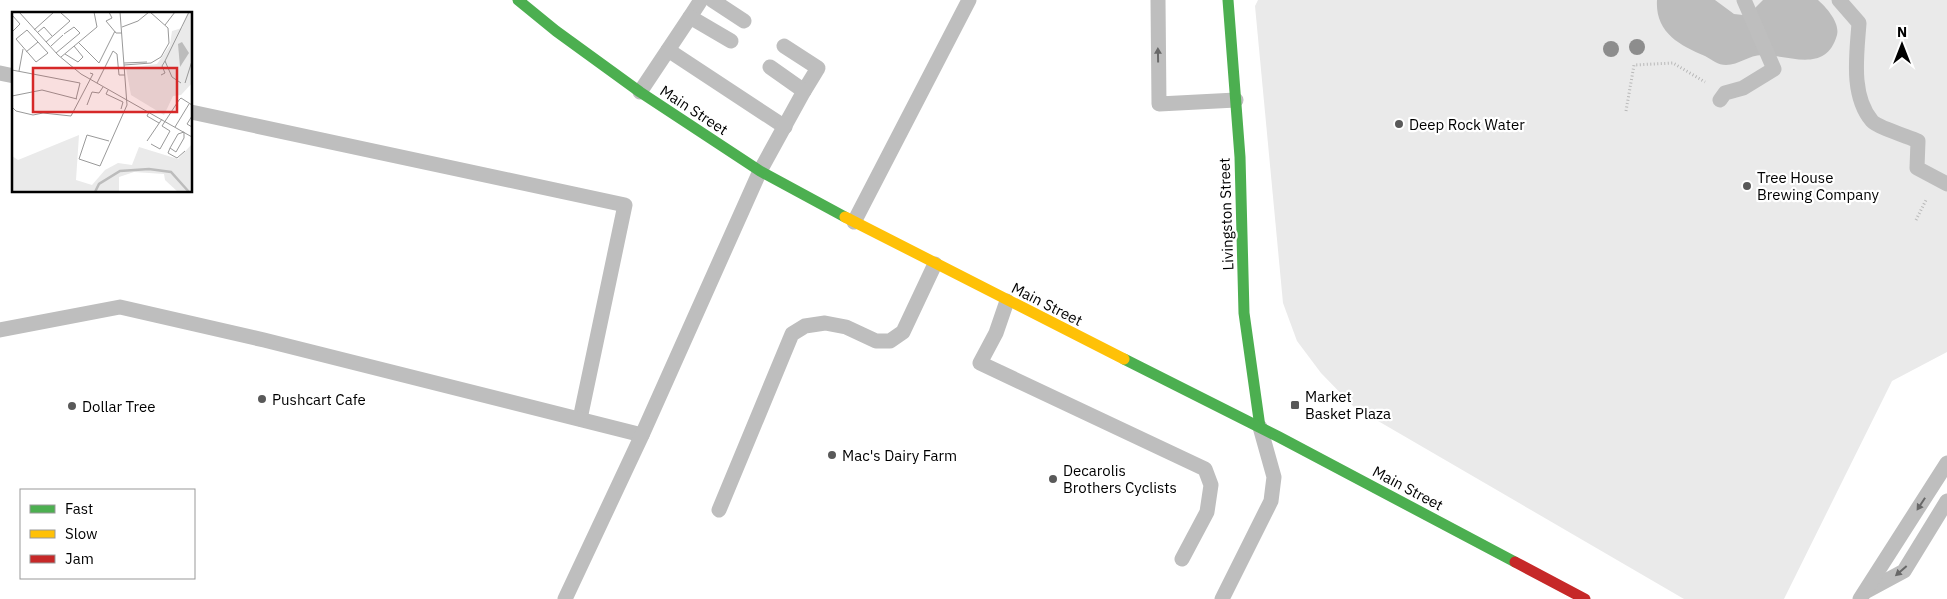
<svg xmlns="http://www.w3.org/2000/svg" width="1947" height="599" font-family="'IBM Plex Sans',sans-serif">
	<style>
		.green { fill: #eaeaea }
		.water { fill: #bcbcbc }
		.lines { fill: none; stroke-linecap: round; stroke-linejoin: round }
		.path { stroke: #b8b8b8; stroke-width: 3; stroke-dasharray: 1 2.5; stroke-linecap: butt }
		.lane { stroke: #bebebe; stroke-width: 15 }
		.fast { stroke: #4caf50; stroke-width: 11 }
		.slow { stroke: #ffc107; stroke-width: 11 }
		.jam { stroke: #c62828; stroke-width: 11 }
		.tree { fill: #8d8d8d }
		.oneway { fill: #686868 }
		.poi-dot { fill: #595959; stroke: #fff; stroke-width: 2 }
		.labels { text-anchor: middle; dominant-baseline: central; stroke-width: 4.5; stroke-linejoin: round; paint-order: stroke }
		.street-label { font-size: 15px; fill: #000; stroke: #fff }
		.poi-label { font-size: 15px; fill: #000; stroke: #fff; text-anchor: start }
		.inset-river { fill: none; stroke: #bcbcbc; stroke-width: 2.5 }
		.inset-road { fill: none; stroke: #999; stroke-width: 1 }
		.view { fill: #d62828; fill-opacity: 0.15; stroke: #d62828; stroke-width: 2.5 }
		.inset-edge { fill: none; stroke: #000; stroke-width: 2.5 }
	</style>
	<rect width="100%" height="100%" fill="#fff"/>
	<!-- green -->
	<polygon class="green" points="1258,0 1947,0 1947,352 1892,381 1784,599 1684,599 1354,407 1321,373 1297,341 1283,303 1255,6"/>
	<!-- water -->
	<path class="water" d="M1657 0H1715L1734 14 1743 15 1755 8 1763 0H1818C1827 8 1840 23 1837 35 1826 74 1790 55 1762 55 1749 55 1739 65 1726 65 1718 65 1712 60 1705 56 1679 45 1655 32 1657 0Z"/>
	<g class="lines">
		<!-- path -->
		<g class="path">
			<polyline points="1626,111 1634,65 1673,63 1705,82"/>
			<polyline points="1916,220 1926,200"/>
		</g>
		<!-- lane -->
		<g class="lane">
			<polyline points="712,0 744,21"/>
			<polyline points="1158,0 1159,104 1236,100"/>
			<path d="M1839 0 1859 23C1857 53 1850 95 1872 121 1877 127 1909 137 1918 141L1917 168 1947 184"/>
			<polyline points="690,17 701,0"/>
			<polyline points="784,46 818,68 804,91"/>
			<polyline points="668,50 785,127"/>
			<polyline points="0,73 14,76"/>
			<polyline points="640,92 690,17 731,41"/>
			<polyline points="1720,100 1725,93 1743,88 1774,69 1744,0"/>
			<polyline points="191,112 625,205 580,419"/>
			<polyline points="854,222 969,0"/>
			<polyline points="1007,301 996,333 980,363 1205,469 1211,485 1207,512 1182,559"/>
			<polyline points="0,330 120,307 264,340 642,435"/>
			<polyline points="719,510 792,334 805,326 825,323 846,327 876,341 890,341 903,332 935,264"/>
			<polyline points="1865,592 1904,571 1947,501"/>
			<polyline points="565,599 642,435 760,171 804,91 770,67"/>
			<polyline points="1222,599 1271,501 1274,477 1260,427"/>
			<polyline points="1860,599 1947,463"/>
		</g>
		<!-- fast -->
		<g class="fast">
			<polyline points="518,0 556,31 640,92 760,171 845,217"/>
			<polyline points="1228,0 1240,157 1244,313 1260,427"/>
			<polyline points="1124,359 1279,437 1515,562"/>
		</g>
		<!-- slow -->
		<polyline class="slow" points="845,217 1124,359"/>
		<!-- jam -->
		<polyline class="jam" points="1515,562 1585,599"/>
	</g>
	<!-- trees -->
	<g class="tree">
		<circle cx="1637" cy="47" r="8"/>
		<circle cx="1611" cy="49" r="8"/>
	</g>
	<!-- one-way arrows -->
	<defs><path id="oneway-solid" d="M-6-.8H1V-3.2L6.5 0L1 3.2V.8H-6Z" transform="scale(1.25)"/></defs>
	<g class="oneway">
		<use href="#oneway-solid" transform="translate(1158 55) rotate(-91)"/>
		<use href="#oneway-solid" transform="translate(1921 504) rotate(123)"/>
		<use href="#oneway-solid" transform="translate(1901 571) rotate(139)"/>
	</g>
	<!-- markers -->
	<g class="poi-dot">
		<circle cx="1399" cy="124" r="5"/>
		<circle cx="1747" cy="186" r="5"/>
		<circle cx="262" cy="399" r="5"/>
		<rect x="1290" y="400" width="10" height="10" rx="2.5"/>
		<circle cx="72" cy="406" r="5"/>
		<circle cx="832" cy="455" r="5"/>
		<circle cx="1053" cy="479" r="5"/>
	</g>
	<g class="labels">
		<!-- street labels -->
		<g class="street-label">
			<text transform="translate(694 110) rotate(33)">Main Street</text>
			<text transform="translate(1226 214) rotate(-92)">Livingston Street</text>
			<text transform="translate(1047 304) rotate(27)">Main Street</text>
			<text transform="translate(1408 488) rotate(28)">Main Street</text>
		</g>
		<!-- poi labels -->
		<g class="poi-label">
			<text x="1409" y="124">Deep Rock Water</text>
			<text x="1757" y="177">Tree House<tspan x="1757" dy="17">Brewing Company</tspan></text>
			<text x="1305" y="396">Market<tspan x="1305" dy="17">Basket Plaza</tspan></text>
			<text x="272" y="399">Pushcart Cafe</text>
			<text x="82" y="406">Dollar Tree</text>
			<text x="842" y="455">Mac's Dairy Farm</text>
			<text x="1063" y="470">Decarolis<tspan x="1063" dy="17">Brothers Cyclists</tspan></text>
		</g>
	</g>
	<!-- overview -->
	<g transform="translate(12 12)">
		<rect width="180" height="180" fill="#fff"/>
		<path d="M176 0H180V71L169 83 161 84 152 103 119 83 114 56 145 52 158 33 160 19 170 16ZM67 123 64 168 80 173 93 158 106 151 120 153 127 135 166 147 180 132V180H166L153 168 152 162 122 160 107 165V180H0V144L6 148Z" fill="#eaeaea"/>
		<path d="M170 30 177 41 168 55 166 32Z" fill="#bcbcbc"/>
		<path class="inset-river" d="M83 180 87 172 108 159 137 157 159 160 177 180"/>
		<path class="inset-road" d="M7 0 46 43 69 62 180 125M97 0 100 6 94 9 104 21H110M0 3 8 12 0 20M153 13 163 0M110 15 126 9 137 0M15 18 36 41 24 50 4 27ZM22 18 42 0M26 20 32 15 40 24M34 30 58 9 49 1M66 30 87 51 103 19M39 34 51 23M14 40 26 30M44 41 68 21 62 15 52 22M53 42 66 50 71 45 62 34M49 45 85 15 82 0M112 51 135 50M112 53 139 51 149 45 157 31 156 16 138 0M0 58 68 71 64 87M7 59 11 37M149 63 153 61 150 54 153 49M85 71 101 39 105 42 107 63H113M169 71 160 65 153 49 177 0M173 71 180 49M96 78 94 82 111 90 109 97M0 84 30 78 65 87M75 93 80 80 87 81 91 75M0 95 4 99 21 103 31 101 59 104 81 62 78 61M137 100 135 104 147 111M180 104 175 112 180 115M163 115 177 92M172 120V126L164 140 158 136 166 122ZM97 129 75 123 67 147 88 154 115 93 108 0M135 129 150 107M139 132 148 137 158 119 150 114 167 88 169 86 180 93M158 136 156 141 165 146 173 139"/>
		<path class="view" d="M21 56H165V100H21Z"/>
		<rect width="180" height="180" class="inset-edge"/>
	</g>
	<!-- legend -->
	<rect x="20" y="489" width="175" height="90" fill="#ffffff" stroke="#999999"/>
	<rect x="30" y="505" width="25" height="8" fill="#4caf50" stroke="#999999"/>
	<text x="65" y="514" font-size="15" fill="#000000">Fast</text>
	<rect x="30" y="530" width="25" height="8" fill="#ffc107" stroke="#999999"/>
	<text x="65" y="539" font-size="15" fill="#000000">Slow</text>
	<rect x="30" y="555" width="25" height="8" fill="#c62828" stroke="#999999"/>
	<text x="65" y="564" font-size="15" fill="#000000">Jam</text>
	<!-- north arrow -->
	<g transform="translate(1902 45)" stroke="#ffffff" stroke-width="4" paint-order="stroke">
	<path d="M0-4L9 19L0 12L-9 19Z" fill="#000000"/>
	<text y="-8" font-size="14" font-weight="bold" text-anchor="middle" fill="#000000">N</text>
	</g>
</svg>
